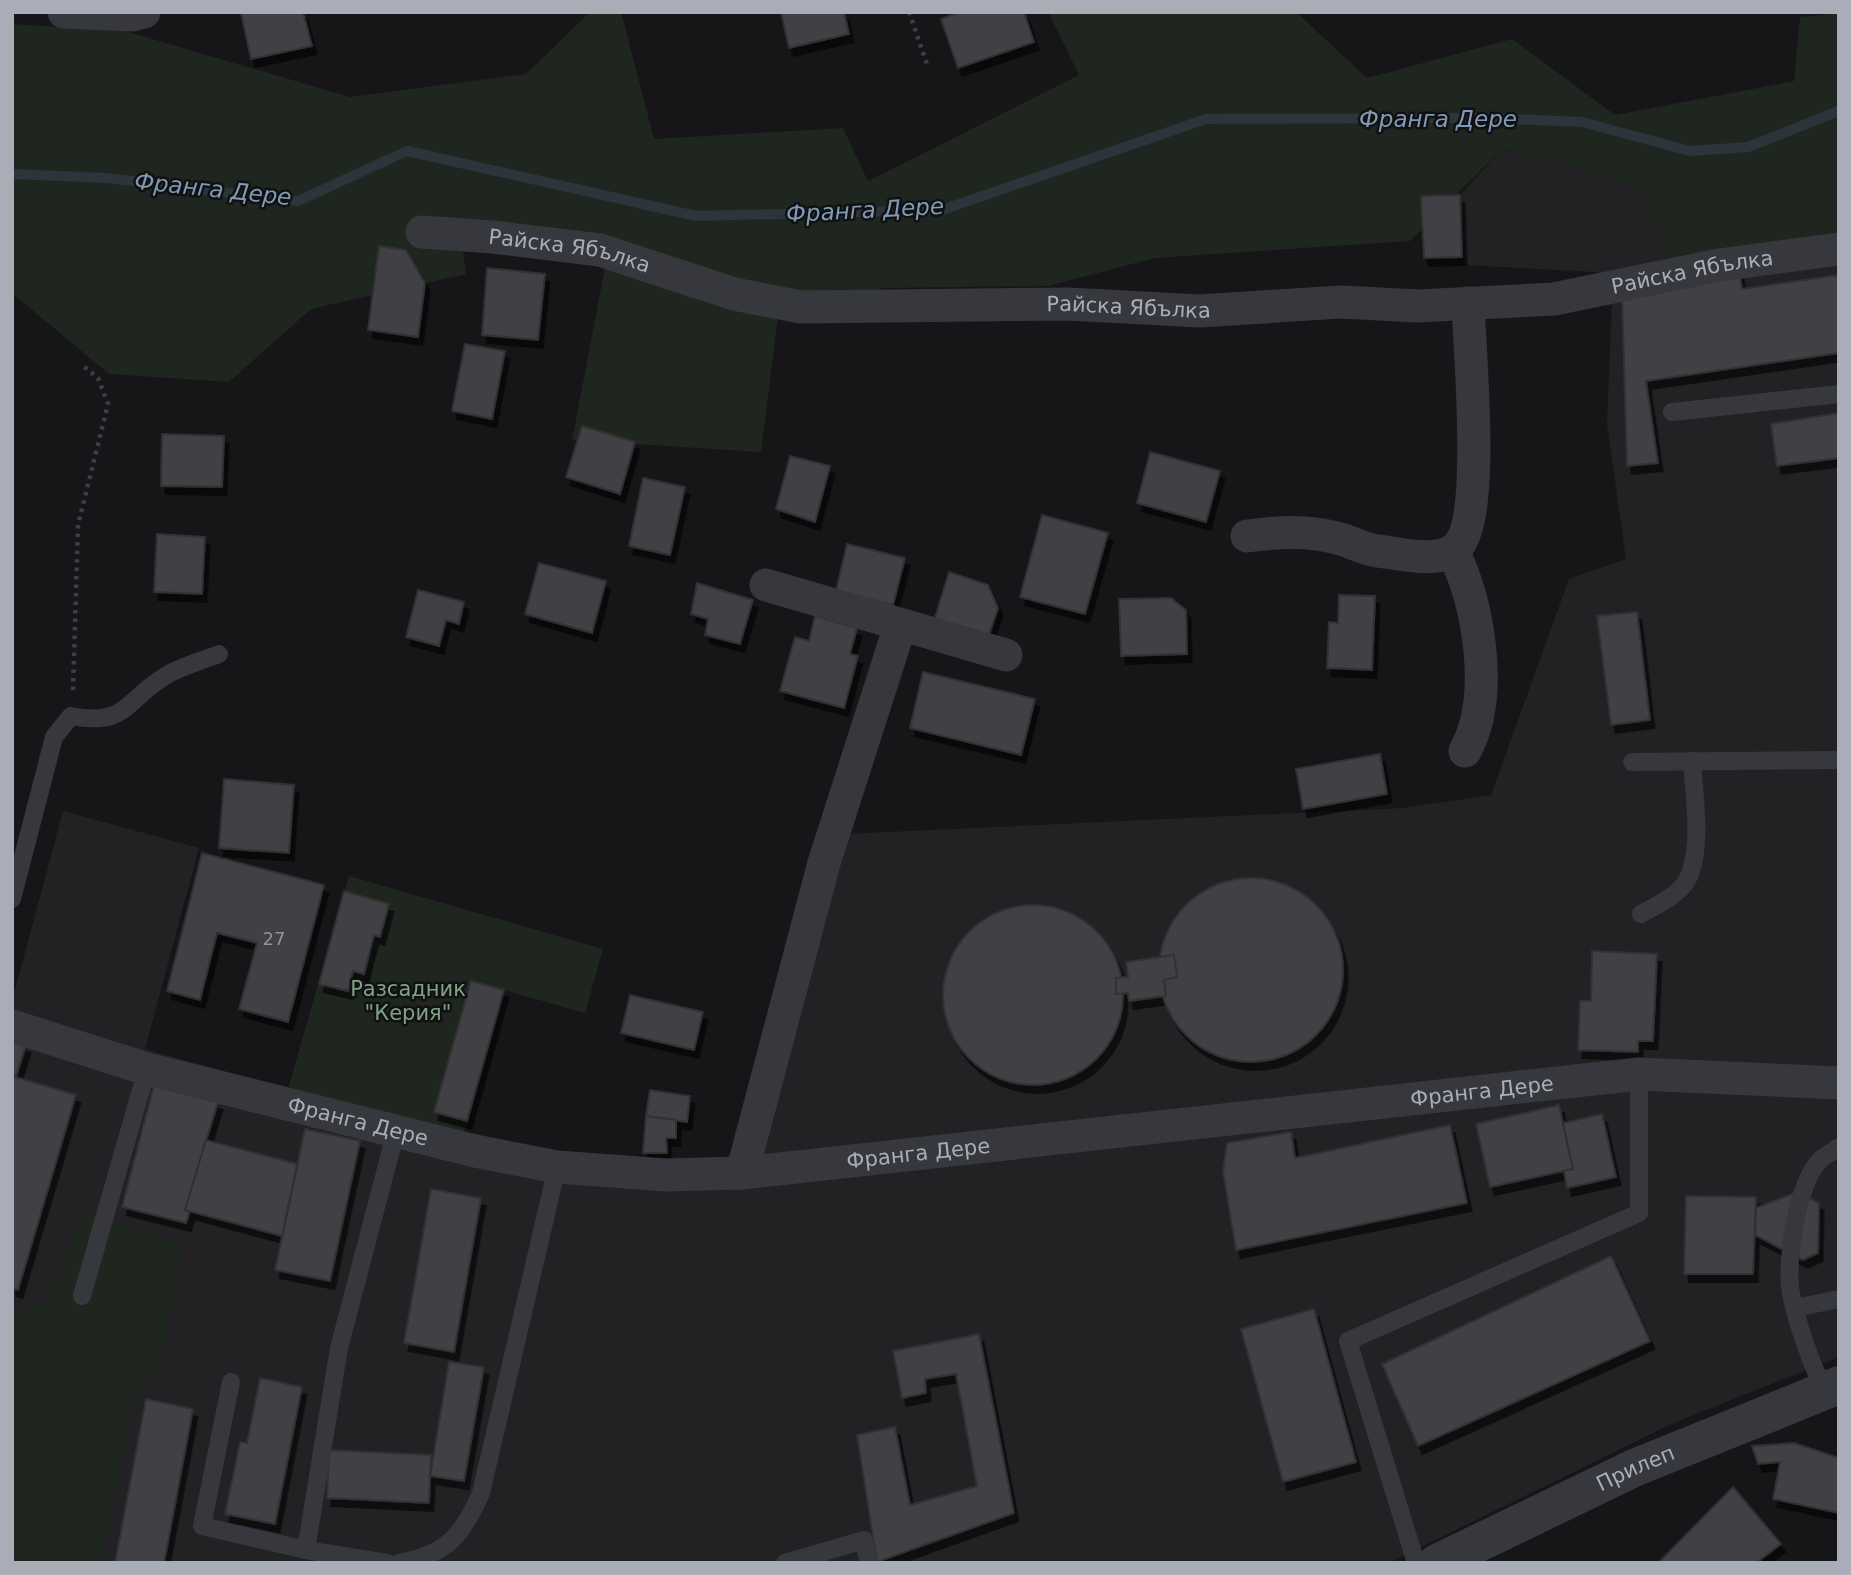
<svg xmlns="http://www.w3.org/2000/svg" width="1851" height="1575" font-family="'DejaVu Sans',sans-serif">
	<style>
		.built { fill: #222225 }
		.green { fill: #1e261f }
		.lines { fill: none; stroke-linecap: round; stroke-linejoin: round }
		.stream { stroke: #2c353c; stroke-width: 10 }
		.building { fill: #404145; stroke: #303034; stroke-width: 2; filter: url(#shadow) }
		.path { stroke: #3d3f44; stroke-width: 4.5; stroke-dasharray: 3.5 5; stroke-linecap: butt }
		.service { stroke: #37383d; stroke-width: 18 }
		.minor { stroke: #37383d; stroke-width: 33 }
		.tertiary { stroke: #37383d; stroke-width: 38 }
		.labels { text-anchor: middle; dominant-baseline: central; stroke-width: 5; stroke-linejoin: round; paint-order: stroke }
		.number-label { font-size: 18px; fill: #8e929b }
		.street-label { font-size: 21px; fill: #a8adb8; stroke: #111113 }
		.park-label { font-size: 21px; fill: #7fa381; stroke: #111113 }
		.water-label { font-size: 23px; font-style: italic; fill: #7f9bb3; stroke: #111113 }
	</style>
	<defs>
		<filter id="shadow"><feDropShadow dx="4.5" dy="8" stdDeviation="0" flood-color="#0009"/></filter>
	</defs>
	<rect width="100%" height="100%" fill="#161618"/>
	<!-- built -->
	<polygon class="built" points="1502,149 1639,185 1674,269 1839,235 1839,1357 1669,1425 1389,1563 12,1563 12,1001 63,811 199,848 145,1049 365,1111 596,1160 763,1158 845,834 1403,808 1491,795 1569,579 1626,559 1607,424 1613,273 1465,265 1460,195"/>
	<!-- green -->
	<g class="green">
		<polygon points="590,12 621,12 654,139 843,128 868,181 1079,75 1048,12 1296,12 1367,78 1512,39 1615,115 1794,81 1800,17 1839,13 1839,235 1674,269 1639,185 1502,149 1410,241 1155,258 1048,286 882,288 778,317 761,452 572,440 606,262 459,223 466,274 311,309 229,382 109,374 12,293 12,24 125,31 350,97 526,74"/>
		<polygon points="349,876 603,949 585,1013 504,990 462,1139 288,1089"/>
		<polygon points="82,1210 183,1243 159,1371 131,1405 102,1563 12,1563 12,1308 23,1311 46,1304"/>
	</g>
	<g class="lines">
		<!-- stream -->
		<polyline class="stream" points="12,174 107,178 298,201 407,151 696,216 942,210 1206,119 1485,118 1582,122 1690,151 1748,147 1839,111"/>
	</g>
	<!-- building -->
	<g class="building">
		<polygon points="303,12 312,46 251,59 241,13"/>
		<polygon points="781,12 844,12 849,34 789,48"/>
		<polygon points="960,12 1024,12 1034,42 958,68 941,19"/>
		<polygon points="1460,195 1462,257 1424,258 1421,196"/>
		<polygon points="379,246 406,250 425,283 418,337 368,330"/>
		<polygon points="487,268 545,274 538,340 482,335"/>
		<polygon points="1739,272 1742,289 1839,275 1839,353 1646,381 1658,463 1627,466 1622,295"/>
		<polygon points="465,344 505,351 492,419 452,411"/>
		<polygon points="1839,413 1839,458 1777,466 1771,424"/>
		<polygon points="582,426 635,442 620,494 566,477"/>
		<polygon points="162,434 224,436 222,487 161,486"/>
		<polygon points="1150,452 1220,471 1206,522 1137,503"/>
		<polygon points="790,456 830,466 815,522 776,509"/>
		<polygon points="643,478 685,487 670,555 629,546"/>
		<polygon points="1042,515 1108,533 1085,614 1020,597"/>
		<polygon points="157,534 205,537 202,594 154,592"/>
		<polygon points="847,544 905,558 893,605 836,591"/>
		<polygon points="539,563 606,581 592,633 525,614"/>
		<polygon points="949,572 988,585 998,608 987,641 933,624"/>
		<polygon points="697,583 753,600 740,644 705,635 708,619 691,614"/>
		<polygon points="418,590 464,602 459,624 446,620 439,646 406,637"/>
		<polygon points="1339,595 1375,596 1372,670 1327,668 1329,622 1338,623"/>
		<polygon points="1171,598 1186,610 1187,654 1121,656 1119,599"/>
		<polygon points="1637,612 1650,720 1611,725 1597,616"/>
		<polygon points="815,616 857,628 850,654 858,656 844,708 780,691 795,637 809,641"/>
		<polygon points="923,672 1035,699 1021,755 910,728"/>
		<polygon points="1380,754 1387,794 1303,809 1296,769"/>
		<polygon points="224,779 294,785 289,853 219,848"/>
		<polygon points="202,853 324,885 288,1022 239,1009 257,943 217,933 200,1000 167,991"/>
		<circle cx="1251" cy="970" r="92"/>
		<polygon points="344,891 389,904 380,937 374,935 364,974 353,971 348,991 319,984"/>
		<circle cx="1033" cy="995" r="90"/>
		<polygon points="1592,951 1657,954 1653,1041 1638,1041 1638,1052 1578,1050 1580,1001 1591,1001"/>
		<polygon points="1174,955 1177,977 1164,980 1166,996 1129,1001 1128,993 1116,994 1116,978 1128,977 1126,962"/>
		<polygon points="471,981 504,990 467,1121 434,1112"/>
		<polygon points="630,995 703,1012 694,1050 621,1033"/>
		<polygon points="12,1041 26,1045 16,1077 12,1076"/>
		<polygon points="12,1076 76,1095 18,1290 12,1288"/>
		<polygon points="154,1085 218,1102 185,1210 190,1211 186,1223 122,1207"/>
		<polygon points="650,1090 690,1096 687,1122 646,1116"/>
		<polygon points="1559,1105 1573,1169 1490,1187 1476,1124"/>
		<polygon points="1602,1114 1616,1177 1567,1188 1564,1171 1573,1169 1563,1123"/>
		<polygon points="646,1116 676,1120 676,1138 666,1138 667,1153 643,1153"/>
		<polygon points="1450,1125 1467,1203 1236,1250 1223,1171 1227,1143 1291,1132 1295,1158"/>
		<polygon points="305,1129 360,1141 330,1281 275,1270"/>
		<polygon points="206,1140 297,1164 282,1236 185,1210"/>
		<polygon points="431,1189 481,1198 454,1352 404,1343"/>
		<polygon points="1797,1192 1819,1203 1818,1253 1803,1260 1755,1235 1756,1208"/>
		<polygon points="1686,1196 1756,1197 1753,1274 1684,1274"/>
		<polygon points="1611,1256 1650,1341 1418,1446 1382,1364"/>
		<polygon points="1314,1309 1356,1462 1283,1482 1241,1329"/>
		<polygon points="979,1334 1014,1513 877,1562 857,1435 895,1427 910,1505 977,1486 956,1374 925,1379 926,1393 902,1398 893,1351"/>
		<polygon points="449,1362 484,1367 464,1481 430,1476"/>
		<polygon points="260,1378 302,1387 275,1524 225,1514 240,1442 247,1443"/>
		<polygon points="146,1399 193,1409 164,1563 115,1563"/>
		<polygon points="1794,1443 1839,1458 1839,1513 1773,1499 1780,1462 1758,1464 1752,1446"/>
		<polygon points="329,1450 431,1455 429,1503 327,1498"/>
		<polygon points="1733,1487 1781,1544 1756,1563 1658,1563"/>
	</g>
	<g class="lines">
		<!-- path -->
		<g class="path">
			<polyline points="909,12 928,67"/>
			<polyline points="73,690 78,525 108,404 98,378 82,365"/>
		</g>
		<!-- service -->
		<g class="service">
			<polyline points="1672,412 1839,394"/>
			<polyline points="1632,762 1839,760"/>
			<path d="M12 899 54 737 71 716C129 727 125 699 167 675 182 666 202 661 219 654"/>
			<path d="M1641 914C1657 905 1683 894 1690 874 1702 840 1694 797 1692 761"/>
			<polyline points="82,1296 147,1069"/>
			<polyline points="1795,1308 1839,1299"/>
			<polyline points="231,1382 202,1526 306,1550 387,1563"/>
			<path d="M1824 1391C1810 1359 1798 1328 1791 1294 1785 1262 1797 1183 1821 1159 1826 1155 1833 1151 1839 1147"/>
			<polyline points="306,1550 339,1348 396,1131"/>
			<path d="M399 1563C446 1555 463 1535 481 1493L557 1167"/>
			<polyline points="785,1563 864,1540 869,1563"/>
			<polyline points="1416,1563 1348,1341 1639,1213 1639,1074"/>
		</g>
		<!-- minor -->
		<g class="minor">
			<polyline points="64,12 132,15 144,12"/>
			<path id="s1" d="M422 232 493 237 600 250 734 294 801 307 1068 304 1200 311 1341 302 1418 306 1554 299 1719 265 1839 249"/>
			<path d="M1247 536C1278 532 1306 530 1337 538 1350 541 1363 549 1377 551 1399 553 1436 564 1455 549 1487 523 1469 348 1468 303"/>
			<path d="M1453 551C1479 605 1495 697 1465 751"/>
			<polyline points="766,585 1006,655"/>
			<path id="s2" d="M12 1026 147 1069 475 1151 557 1167 666 1175 742 1173 1639 1074 1839 1083"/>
			<polyline points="742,1173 824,863 900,626"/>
		</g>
		<!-- tertiary -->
		<path class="tertiary" id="s3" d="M1437 1563 1634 1468 1839 1385"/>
	</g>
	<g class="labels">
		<!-- number labels -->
		<g class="number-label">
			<text x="274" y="938">27</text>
		</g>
		<!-- street labels -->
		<g class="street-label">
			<text stroke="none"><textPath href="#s1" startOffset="149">Райска Ябълка</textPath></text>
			<text stroke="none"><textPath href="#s1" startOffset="1283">Райска Ябълка</textPath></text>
			<text stroke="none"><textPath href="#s1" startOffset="716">Райска Ябълка</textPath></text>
			<text stroke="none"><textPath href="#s2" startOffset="1493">Франга Дере</textPath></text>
			<text stroke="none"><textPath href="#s2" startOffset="359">Франга Дере</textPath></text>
			<text stroke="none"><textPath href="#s2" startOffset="926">Франга Дере</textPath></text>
			<text stroke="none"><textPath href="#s3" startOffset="220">Прилеп</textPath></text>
		</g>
		<!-- park labels -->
		<g class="park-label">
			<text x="408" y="989">Разсадник<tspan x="408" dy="24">"Керия"</tspan></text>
		</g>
		<!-- water labels -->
		<g class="water-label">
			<text x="1438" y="119">Франга Дере</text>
			<text transform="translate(213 189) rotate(6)">Франга Дере</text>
			<text transform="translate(865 210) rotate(-3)">Франга Дере</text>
		</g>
	</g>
	<!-- border -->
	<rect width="1851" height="1575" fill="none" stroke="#a8adb8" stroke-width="28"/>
</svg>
